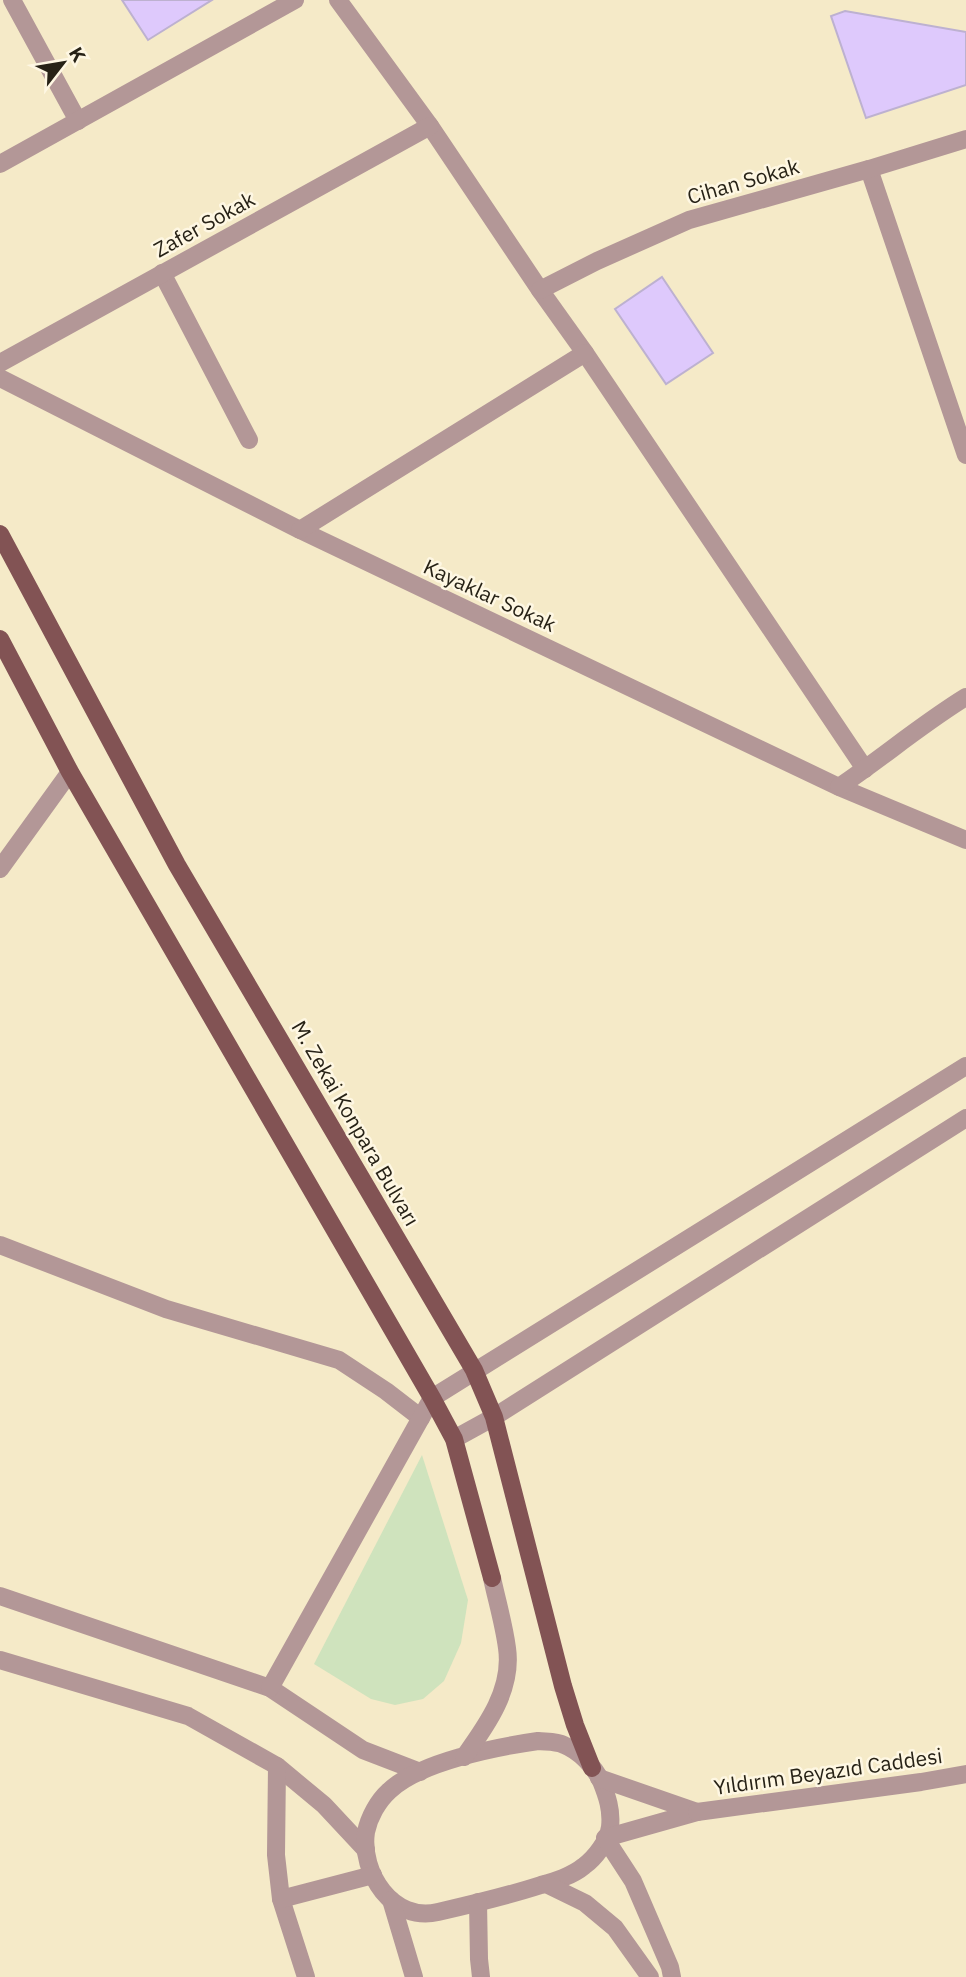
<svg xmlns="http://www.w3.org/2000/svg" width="966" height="1977" font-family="'IBM Plex Sans',sans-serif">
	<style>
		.green { fill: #cfe3bd }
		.building { fill: #dec9fc; stroke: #bdb1d0; stroke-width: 2 }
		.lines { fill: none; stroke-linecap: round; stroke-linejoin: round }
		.minor { stroke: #b39797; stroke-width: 18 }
		.major { stroke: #825354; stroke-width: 18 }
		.labels { text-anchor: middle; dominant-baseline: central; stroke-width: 5; stroke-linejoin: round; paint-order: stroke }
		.street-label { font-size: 21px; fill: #272216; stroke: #fef7e3 }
	</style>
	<rect width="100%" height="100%" fill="#f5eac8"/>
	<!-- green -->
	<polygon class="green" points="422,1455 468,1600 461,1643 444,1681 423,1699 395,1705 371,1699 314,1664"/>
	<!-- building -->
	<g class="building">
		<polygon points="122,0 212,0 148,40"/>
		<polygon points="845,11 966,32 966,85 866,118 831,16"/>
		<polygon points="662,277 713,353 666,384 615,309"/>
	</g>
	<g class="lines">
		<!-- minor -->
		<g class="minor">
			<polyline points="12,0 78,121"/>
			<polyline points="338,0 430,126 540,290 585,353 865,769"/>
			<polyline points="0,164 295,0"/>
			<polyline points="869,169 966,455"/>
			<polyline points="162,273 249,440"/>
			<polyline points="540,290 597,261 689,220 869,169 966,139"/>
			<polyline points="0,363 430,126"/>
			<polyline points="0,378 300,530 839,787 966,840"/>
			<polyline points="300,530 585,353"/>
			<path d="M839 787C882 758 922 724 966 697"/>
			<polyline points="0,869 70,772"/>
			<polyline points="0,1245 166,1309 339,1360 386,1391 421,1418"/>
			<polyline points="454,1439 494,1417 966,1118"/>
			<polyline points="0,1596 270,1688 363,1750 420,1772"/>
			<polyline points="0,1660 188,1716 277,1766 324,1805 366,1850"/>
			<polyline points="270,1688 432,1398 966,1066"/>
			<path d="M538 1741C546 1742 556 1741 564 1745 579 1751 594 1766 601 1781 607 1796 612 1810 610 1827 608 1841 595 1858 584 1866 572 1876 555 1881 541 1885 507 1896 473 1904 438 1912 393 1923 360 1873 366 1832 369 1817 378 1801 389 1791 419 1762 496 1747 538 1741Z"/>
			<path d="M464 1757C487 1725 513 1689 507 1648 504 1625 497 1601 492 1578"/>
			<polyline points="277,1766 276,1855 281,1899 306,1977"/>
			<polyline points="599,1778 697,1812 605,1838 633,1881 670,1967 672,1977"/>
			<polyline points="697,1812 921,1782 966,1774"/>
			<polyline points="546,1884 585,1903 615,1928 650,1977"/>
			<polyline points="281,1899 373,1875"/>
			<polyline points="391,1900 414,1977"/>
			<polyline points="478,1902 479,1959 481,1977"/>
		</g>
		<!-- major -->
		<g class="major">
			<polyline points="0,534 177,865 474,1370 494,1417 563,1686 575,1725 592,1768"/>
			<polyline points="0,639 70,772 432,1398 454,1439 492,1578"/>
		</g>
	</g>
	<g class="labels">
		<!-- street labels -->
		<g class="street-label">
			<text transform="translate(743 181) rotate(-16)">Cihan Sokak</text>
			<text transform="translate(204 224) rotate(-29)">Zafer Sokak</text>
			<text transform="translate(490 595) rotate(25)">Kayaklar Sokak</text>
			<text transform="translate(356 1123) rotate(60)">M. Zekai Konpara Bulvarı</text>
			<text transform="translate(828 1771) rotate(-8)">Yıldırım Beyazıd Caddesi</text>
		</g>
	</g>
	<!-- north arrow -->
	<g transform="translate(63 63) rotate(59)" stroke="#fef7e3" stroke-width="5" paint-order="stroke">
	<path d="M0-5L12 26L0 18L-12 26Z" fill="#272216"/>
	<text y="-10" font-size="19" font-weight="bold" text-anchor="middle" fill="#272216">K</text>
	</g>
</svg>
